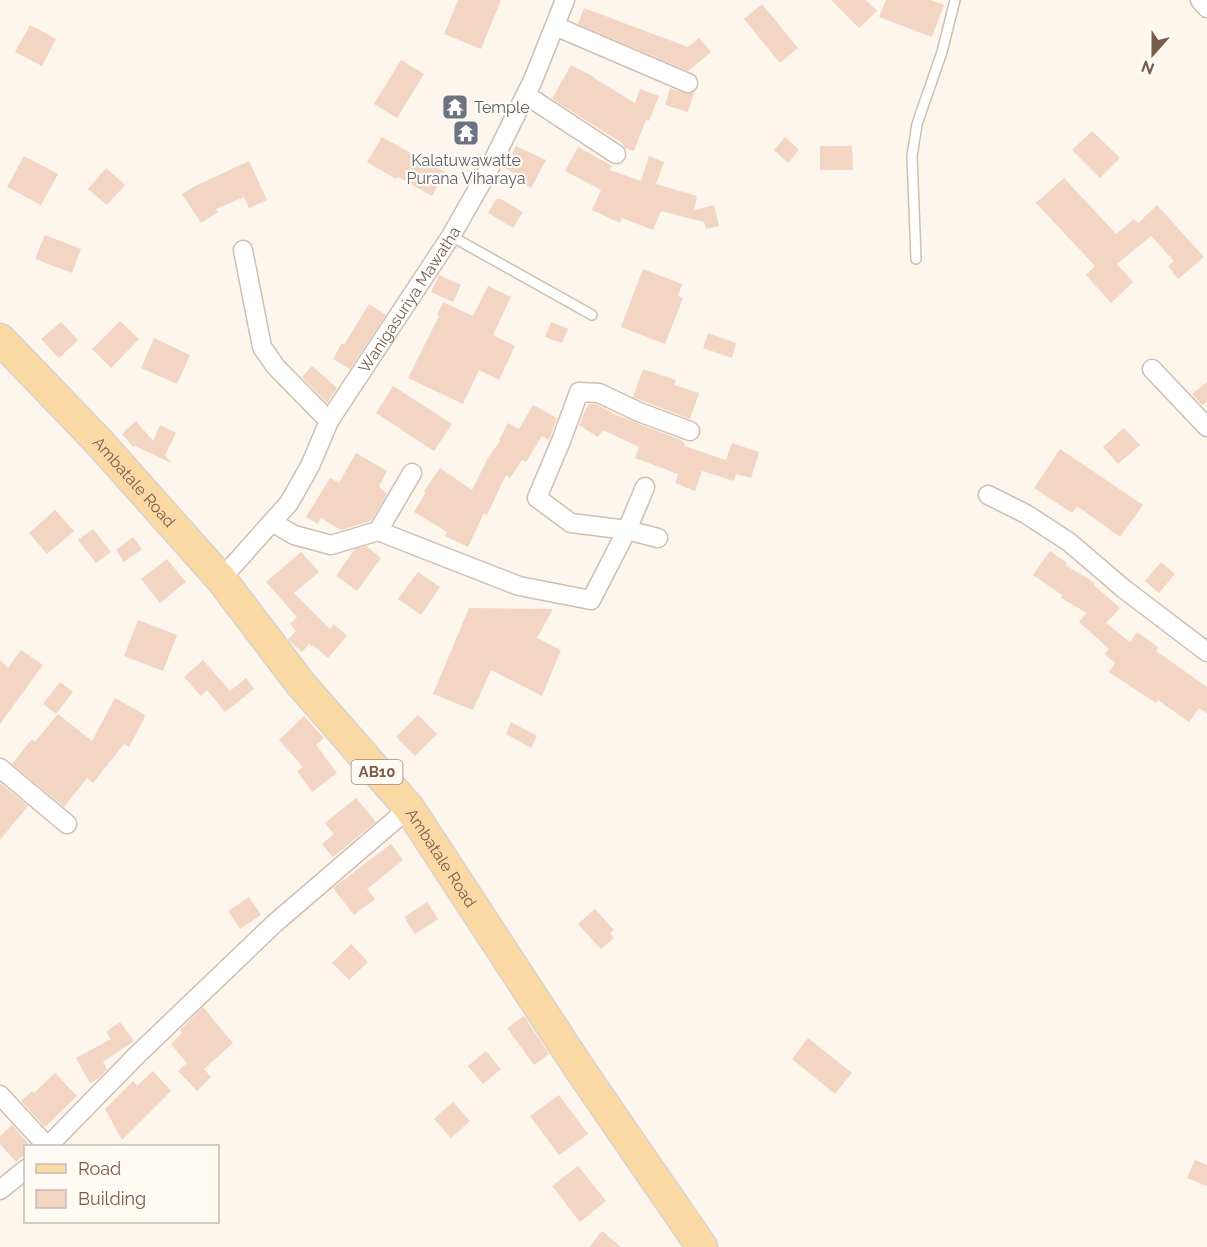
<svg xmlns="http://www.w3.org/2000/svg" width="1207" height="1247" font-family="Raleway,sans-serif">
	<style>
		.building { fill: #f3d5c3 }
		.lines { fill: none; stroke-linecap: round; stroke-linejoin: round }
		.service-casing { stroke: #d1beb0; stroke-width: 12 }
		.minor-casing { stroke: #d1beb0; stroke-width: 21 }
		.primary-casing { stroke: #dad1cd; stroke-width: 33 }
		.service { stroke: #fff; stroke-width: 9 }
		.minor { stroke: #fff; stroke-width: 18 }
		.primary { stroke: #fbd9a5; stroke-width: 30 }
		.labels { text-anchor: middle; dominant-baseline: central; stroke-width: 4.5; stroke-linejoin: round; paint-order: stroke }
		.shield { fill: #fffaf3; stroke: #a28b7f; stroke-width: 1.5 }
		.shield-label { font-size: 15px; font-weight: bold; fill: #7a5c4d }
		.worship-label { font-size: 16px; fill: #5b616d; stroke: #fffaf3; text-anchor: start }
		.street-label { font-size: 16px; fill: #7a5c4d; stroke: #fffaf3 }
	</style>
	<rect width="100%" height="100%" fill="#fdf6ec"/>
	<!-- building -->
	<g class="building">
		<polygon points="458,0 501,0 481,49 444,34"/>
		<polygon points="831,0 866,0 877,11 859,28"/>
		<polygon points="886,0 931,0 944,5 932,37 879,17"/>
		<polygon points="762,4 798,48 780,63 744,19"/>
		<polygon points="584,8 688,47 699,38 711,52 688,71 578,24"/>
		<polygon points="30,25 56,39 42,66 15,52"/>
		<polygon points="401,60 424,74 397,118 374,104"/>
		<polygon points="571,65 594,77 594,78 635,103 640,89 659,96 649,121 646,120 634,151 625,148 622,143 552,99"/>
		<polygon points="670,88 684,93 694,93 688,112 665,105"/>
		<polygon points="1092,131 1120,158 1100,178 1072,150"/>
		<polygon points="382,137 445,172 432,196 398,177 396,179 367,162"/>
		<polygon points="785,137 799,150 788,163 774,150"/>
		<polygon points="516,146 546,160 531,188 512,178 515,174 505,168"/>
		<polygon points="820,146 852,146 853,170 820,170"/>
		<polygon points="578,147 612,166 610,170 641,181 649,156 664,162 656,184 697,196 694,210 714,205 719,226 706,229 704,222 661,211 653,230 622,218 620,223 592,210 601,190 565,171"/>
		<polygon points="24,156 58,174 41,205 7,187"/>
		<polygon points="249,161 267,200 249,208 244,197 216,209 218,212 201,223 182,194 195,186"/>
		<polygon points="106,168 125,185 107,205 88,189"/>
		<polygon points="1064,178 1116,234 1134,219 1138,223 1157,205 1204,257 1178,279 1168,266 1174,261 1151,236 1117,264 1133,282 1111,303 1086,275 1095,266 1036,203"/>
		<polygon points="496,199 501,199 523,212 513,228 488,213"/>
		<polygon points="45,235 81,249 72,273 35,259"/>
		<polygon points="643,269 682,284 678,296 683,298 665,344 621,327"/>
		<polygon points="439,275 461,285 453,302 431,292"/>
		<polygon points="488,286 511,297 493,335 515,346 499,380 479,370 463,404 408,378 439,316 437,315 443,302 473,316"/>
		<polygon points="369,304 386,315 350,369 333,359 342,343 344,345"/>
		<polygon points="120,321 139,339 111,368 92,349"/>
		<polygon points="61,322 78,340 59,358 41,339"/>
		<polygon points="551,322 568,329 562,343 545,337"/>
		<polygon points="708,333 736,343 732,358 703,348"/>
		<polygon points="154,338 190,355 177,384 141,368"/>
		<polygon points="312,366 337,388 327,403 302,377"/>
		<polygon points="643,369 676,380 674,385 699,393 690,419 633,397"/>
		<polygon points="1207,382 1207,402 1202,405 1192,394"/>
		<polygon points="393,386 452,424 434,451 376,413"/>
		<polygon points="588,404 596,404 614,414 683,441 685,446 726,460 732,443 759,452 751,478 736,474 734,481 702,471 695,491 675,483 678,474 635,458 639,447 603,430 598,437 579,425"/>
		<polygon points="533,405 557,418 549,440 542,436 526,462 522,460 510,478 506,475 487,515 484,513 468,547 445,536 447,532 414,512 426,492 424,491 440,468 472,490 488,458 500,441 499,440 508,423 519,429"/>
		<polygon points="136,421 153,441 160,425 176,433 165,455 171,463 135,446 133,447 122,434"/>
		<polygon points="1124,428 1140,445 1118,464 1103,447"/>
		<polygon points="1060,449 1143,505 1120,537 1077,506 1072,513 1034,488"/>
		<polygon points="356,453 387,471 379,486 387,494 371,521 341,530 321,518 318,524 306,517 330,478 339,483"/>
		<polygon points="55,510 74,531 47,554 29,533"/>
		<polygon points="93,529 111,552 96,563 78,540"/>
		<polygon points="133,537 142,549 124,562 116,550"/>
		<polygon points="366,546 381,558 357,591 336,576 355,549"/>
		<polygon points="1050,551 1067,563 1065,565 1095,583 1094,585 1120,608 1106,623 1130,642 1137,632 1158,647 1156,651 1207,687 1207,713 1199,708 1189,722 1158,700 1156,703 1109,672 1115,663 1104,654 1109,649 1079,622 1087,613 1061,598 1062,595 1033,575"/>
		<polygon points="301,552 319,572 294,593 330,629 334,624 347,636 328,658 313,645 312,646 309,644 302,652 291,642 288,639 296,631 290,624 297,617 266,582"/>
		<polygon points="167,559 186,582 160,603 141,579"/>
		<polygon points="1161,562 1175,574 1159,593 1145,581"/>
		<polygon points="418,572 440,587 421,615 398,599"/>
		<polygon points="469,608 553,609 537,638 561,650 542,696 491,670 473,710 433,694"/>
		<polygon points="138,620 177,635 163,671 124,656"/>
		<polygon points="21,650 43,665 0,724 0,660 8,668"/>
		<polygon points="203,660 230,691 246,678 254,689 225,712 207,690 201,696 184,677"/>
		<polygon points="60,682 73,692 56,714 43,704"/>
		<polygon points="115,698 145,715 143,721 129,747 124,744 93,783 87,778 64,807 12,764 32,739 35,742 58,714 92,741"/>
		<polygon points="418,715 437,734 415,756 396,737"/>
		<polygon points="304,716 324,738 316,745 337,773 312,792 297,771 303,767 279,740"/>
		<polygon points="511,722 537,736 531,748 506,734"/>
		<polygon points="0,783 28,806 0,840"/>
		<polygon points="356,798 376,822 333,857 322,844 334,834 325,823"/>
		<polygon points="391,844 403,860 367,889 375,899 354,915 333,888"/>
		<polygon points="249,897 261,915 240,929 228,911"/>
		<polygon points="427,902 438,919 415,934 404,917"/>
		<polygon points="595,909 614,930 610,933 614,938 601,949 578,924"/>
		<polygon points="351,944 368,962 349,980 332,963"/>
		<polygon points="203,1007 233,1043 204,1069 211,1077 197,1091 178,1071 187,1063 171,1044 182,1033 180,1030"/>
		<polygon points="524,1016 549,1054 534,1065 507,1028"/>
		<polygon points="120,1022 134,1041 103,1062 107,1069 99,1078 90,1083 76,1058 111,1039 106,1032"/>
		<polygon points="808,1038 852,1073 835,1094 792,1059"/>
		<polygon points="486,1051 501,1069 483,1084 468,1066"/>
		<polygon points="153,1071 171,1091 122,1140 105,1109 133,1081 137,1086"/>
		<polygon points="55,1073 77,1096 45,1127 21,1101 32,1091 34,1093"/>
		<polygon points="559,1095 588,1134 559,1155 530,1116"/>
		<polygon points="453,1102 470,1121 451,1138 434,1119"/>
		<polygon points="12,1125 28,1143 26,1145 26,1153 16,1162 0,1144 0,1136"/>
		<polygon points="1195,1160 1207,1165 1207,1186 1187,1178"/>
		<polygon points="578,1166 606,1201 580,1222 552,1186"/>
		<polygon points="602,1231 621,1247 589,1247"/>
	</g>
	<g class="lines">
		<defs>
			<g id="service">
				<polyline points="451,236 592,315"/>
				<polyline points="916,259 912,156 917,124 942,52 955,0"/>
			</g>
			<g id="minor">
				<polyline points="1200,0 1207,8"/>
				<polyline points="555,26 688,83"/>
				<polyline points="526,95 616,154"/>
				<polyline points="243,250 262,347 276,367 329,421"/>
				<polyline points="1152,369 1207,427"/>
				<polyline points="988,495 1026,514 1069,542 1124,589 1207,652"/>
				<polyline points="272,522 294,535 331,545 378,531 412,473"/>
				<polyline points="378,531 519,586 591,600 627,530 645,487"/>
				<polyline points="658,538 627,530 571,523 537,498 561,441 579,392 599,393 639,412 690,431"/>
				<path id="s1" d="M221 579 289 503 310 466 329 421 451 236 488 171 533 80 565 0"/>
				<polyline points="0,768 67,824"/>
				<polyline points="0,1095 47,1146"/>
				<polyline points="48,1146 137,1055 275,923 409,808"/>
				<polyline points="0,1190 26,1169"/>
			</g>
			<g id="primary">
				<path id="s2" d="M0 339 99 442 221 579 300 683 409 808 579 1068 702 1247"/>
			</g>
		</defs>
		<!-- service casing -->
		<use href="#service" class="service-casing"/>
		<!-- minor casing -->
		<use href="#minor" class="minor-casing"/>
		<!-- primary casing -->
		<use href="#primary" class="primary-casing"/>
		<!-- service -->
		<use href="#service" class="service"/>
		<!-- minor -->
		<use href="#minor" class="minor"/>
		<!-- primary -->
		<use href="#primary" class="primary"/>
	</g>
	<!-- icons -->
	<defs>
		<symbol id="temple-square" viewBox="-11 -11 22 22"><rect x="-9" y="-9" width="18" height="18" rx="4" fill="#6b7280" stroke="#fffaf3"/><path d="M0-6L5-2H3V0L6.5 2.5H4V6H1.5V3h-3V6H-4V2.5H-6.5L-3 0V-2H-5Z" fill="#fff"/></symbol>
	</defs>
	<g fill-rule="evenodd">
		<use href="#temple-square" x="440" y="92" width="30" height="30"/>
		<use href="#temple-square" x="451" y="118" width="30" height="30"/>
	</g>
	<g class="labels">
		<!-- shield labels -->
		<rect class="shield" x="351.5" y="760" width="51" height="24" rx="4.5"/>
		<g class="shield-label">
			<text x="377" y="772">AB10</text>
		</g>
		<!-- worship labels -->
		<g class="worship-label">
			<text x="474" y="107">Temple</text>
			<text x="466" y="160" text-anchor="middle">Kalatuwawatte<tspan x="466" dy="18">Purana Viharaya</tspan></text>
		</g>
		<!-- street labels -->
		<g class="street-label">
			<text stroke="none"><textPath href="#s1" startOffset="339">Wanigasuriya Mawatha</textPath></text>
			<text stroke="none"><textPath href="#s2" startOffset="196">Ambatale Road</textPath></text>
			<text stroke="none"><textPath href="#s2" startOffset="682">Ambatale Road</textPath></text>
		</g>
	</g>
	<!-- legend -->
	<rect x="24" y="1145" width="195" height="78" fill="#fffaf3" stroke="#cabbb1" stroke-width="1.5"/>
	<rect x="36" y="1164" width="30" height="9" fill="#fbd9a5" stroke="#cabbb1" stroke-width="1.5"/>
	<text x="78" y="1175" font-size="18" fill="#7a5c4d">Road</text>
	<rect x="36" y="1190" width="30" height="18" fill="#f3d5c3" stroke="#cabbb1" stroke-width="1.5"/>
	<text x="78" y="1205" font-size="18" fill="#7a5c4d">Building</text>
	<!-- north arrow -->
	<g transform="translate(1153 54) rotate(201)" stroke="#fffaf3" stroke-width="4.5" paint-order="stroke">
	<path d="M0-4.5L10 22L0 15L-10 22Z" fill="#7a5c4d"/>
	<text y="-9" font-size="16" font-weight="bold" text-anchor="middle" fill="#7a5c4d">N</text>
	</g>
</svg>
